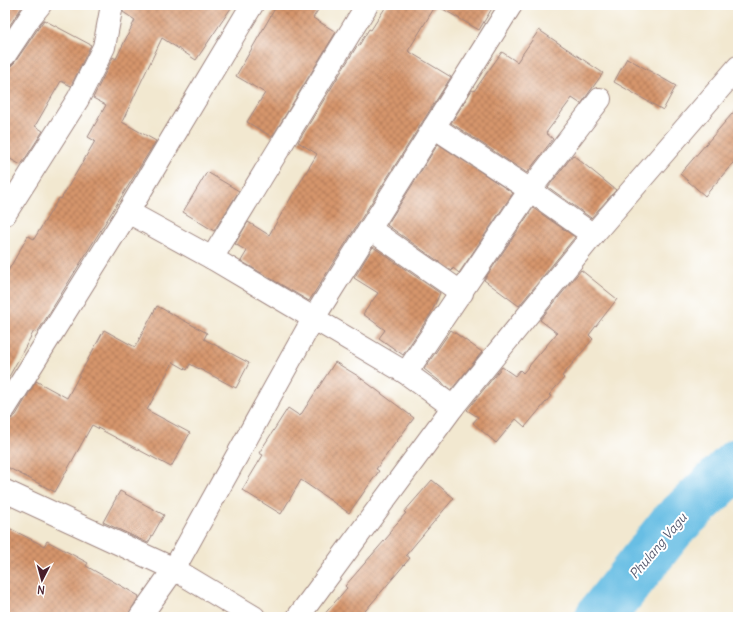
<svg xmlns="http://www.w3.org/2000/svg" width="743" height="622" font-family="Delius,sans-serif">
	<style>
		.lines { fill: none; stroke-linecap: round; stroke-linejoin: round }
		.river { stroke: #67bee4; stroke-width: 50 }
		.building { fill: url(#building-cross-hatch) }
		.street-casing { stroke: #9e847e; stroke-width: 24 }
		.street { stroke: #fff; stroke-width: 22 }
		.labels { text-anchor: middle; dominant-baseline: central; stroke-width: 4; stroke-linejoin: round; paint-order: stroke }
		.water-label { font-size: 13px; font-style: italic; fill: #54576c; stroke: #fff }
	</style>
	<defs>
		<pattern id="building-cross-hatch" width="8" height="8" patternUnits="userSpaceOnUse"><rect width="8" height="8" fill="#d6956c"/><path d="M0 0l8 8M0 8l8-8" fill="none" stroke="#b07959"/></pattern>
	</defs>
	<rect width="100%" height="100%" fill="#fff"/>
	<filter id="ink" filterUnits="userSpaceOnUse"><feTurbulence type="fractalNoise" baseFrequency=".025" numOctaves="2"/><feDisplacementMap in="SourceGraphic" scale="8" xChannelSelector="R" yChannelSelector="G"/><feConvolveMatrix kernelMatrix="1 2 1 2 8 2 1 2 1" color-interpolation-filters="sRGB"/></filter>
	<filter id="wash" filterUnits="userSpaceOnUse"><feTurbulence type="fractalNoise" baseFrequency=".012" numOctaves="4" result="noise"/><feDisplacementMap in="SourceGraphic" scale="16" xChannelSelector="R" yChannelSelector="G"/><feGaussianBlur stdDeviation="0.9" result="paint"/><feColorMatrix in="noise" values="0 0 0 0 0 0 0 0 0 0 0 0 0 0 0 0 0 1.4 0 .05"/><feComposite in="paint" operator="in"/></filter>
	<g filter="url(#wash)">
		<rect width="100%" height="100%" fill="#f2e8d0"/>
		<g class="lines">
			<!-- river -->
			<polyline class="river" points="600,617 672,526 738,463"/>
		</g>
		<g id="blocks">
			<!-- building -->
			<g class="building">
				<polygon points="5,5 18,5 22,7 5,32"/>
				<polygon points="124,5 233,5 196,60 162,38 122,122 156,141 37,333 34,331 5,384 5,276 28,236 34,239 59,198 61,199 95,141 88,137 106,105 93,98 113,57 116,59 135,20 123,12"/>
				<polygon points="277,5 321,5 313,18 336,32 272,137 247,122 265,93 236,76"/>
				<polygon points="387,5 436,5 408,51 451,77 309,301 241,261 247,251 235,244 248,222 269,235 317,154 298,142 357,46 358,47 369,29 371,30"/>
				<polygon points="436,5 494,5 479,30"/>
				<polygon points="44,20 91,45 71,86 61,81 35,126 43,131 21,165 5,156 5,67 11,66 15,62"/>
				<polygon points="539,30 603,73 581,104 572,98 546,133 553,139 527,173 451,123 472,90 474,91 502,52 517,62"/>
				<polygon points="627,58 676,86 663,110 614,82"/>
				<polygon points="738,107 738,157 705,196 680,174"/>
				<polygon points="438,144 513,193 459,273 453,268 452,271 387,225"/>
				<polygon points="573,155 616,190 591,218 548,187"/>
				<polygon points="207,172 239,191 214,231 183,212"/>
				<polygon points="533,208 575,237 519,306 484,280"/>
				<polygon points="373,247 440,293 430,315 403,355 379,338 385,330 363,314 378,293 354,278"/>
				<polygon points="581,270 617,299 589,335 593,339 562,376 564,378 549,395 551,396 525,427 516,419 496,443 473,423 478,417 467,410 502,367 515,376 520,370 523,373 557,333 540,320"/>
				<polygon points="157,306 207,333 204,339 249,363 236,388 190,364 187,370 173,362 147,410 190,433 171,467 92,425 55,492 5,466 5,420 11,419 16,415 36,381 67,398 104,330 135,347"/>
				<polygon points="451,330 482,352 451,390 424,369"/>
				<polygon points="335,362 358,376 414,418 376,469 379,471 349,513 301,480 281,514 242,490 263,455 259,453 288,408 300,416"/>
				<polygon points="432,480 454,498 406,555 410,558 360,617 322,617 347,588 345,586 391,533 389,532 406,513 404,512"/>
				<polygon points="120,491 164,515 148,543 103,522"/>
				<polygon points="5,526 44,546 47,541 88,563 86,566 139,596 127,617 5,617"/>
			</g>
		</g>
	</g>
	<g filter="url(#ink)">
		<use href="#blocks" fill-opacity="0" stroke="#9e847e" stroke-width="1"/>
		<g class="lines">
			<defs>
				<g id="street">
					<polyline points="5,55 31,16 40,5"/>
					<polyline points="434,127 530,190 593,235"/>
					<polyline points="128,212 212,258 406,373 453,407"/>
					<polyline points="5,214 78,99 104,47 112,5"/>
					<polyline points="370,229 462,293"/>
					<polyline points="212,258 367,5"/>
					<polyline points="406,373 530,190 600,99"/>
					<polyline points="5,408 128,212 252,5"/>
					<polyline points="5,491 174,569 254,617"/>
					<polyline points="140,617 174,569 313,319 511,5"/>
					<polyline points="298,617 453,407 593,235 738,67"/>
				</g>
			</defs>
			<!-- street casing -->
			<use href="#street" class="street-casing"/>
			<!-- street -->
			<use href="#street" class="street"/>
		</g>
	</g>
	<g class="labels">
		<!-- water labels -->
		<g class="water-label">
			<text transform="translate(658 546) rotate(-50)">Phulang Vagu</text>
		</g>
	</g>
	<!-- margin -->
	<rect width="743" height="622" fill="none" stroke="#fff" stroke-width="20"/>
	<!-- north arrow -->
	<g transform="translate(42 580) rotate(186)" stroke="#ffffff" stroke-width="3" paint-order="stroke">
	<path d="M0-3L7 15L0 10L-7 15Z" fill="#4a1f2b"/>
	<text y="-6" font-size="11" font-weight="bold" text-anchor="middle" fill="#4a1f2b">N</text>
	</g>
</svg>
